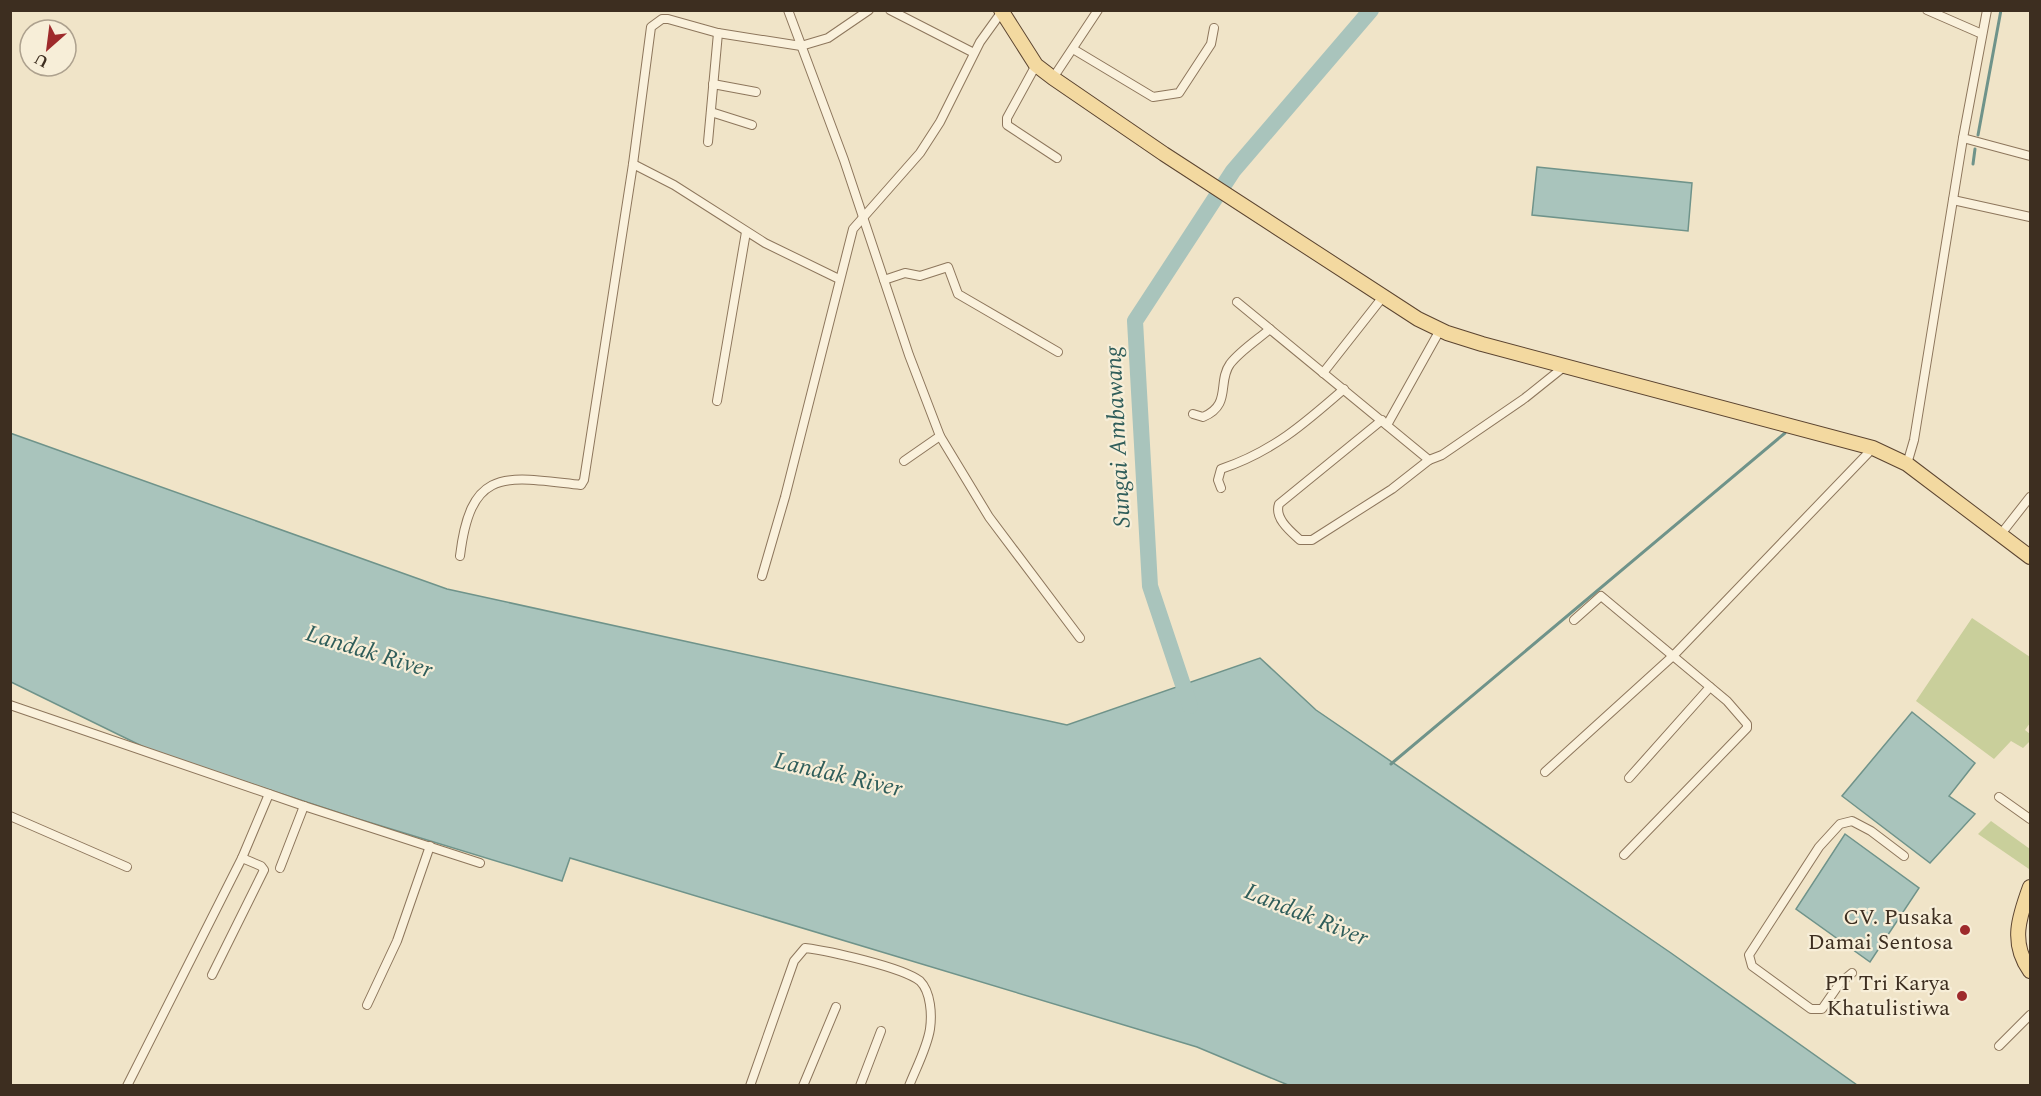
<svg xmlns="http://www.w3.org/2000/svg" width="2041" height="1096" font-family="Spectral,serif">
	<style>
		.green { fill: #c9cf9b }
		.water { fill: #a9c4bc; stroke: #6f938a; stroke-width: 1.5 }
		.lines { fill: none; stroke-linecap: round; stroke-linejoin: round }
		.stream { stroke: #6f938a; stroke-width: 3 }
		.river { stroke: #a9c4bc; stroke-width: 16 }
		.minor-casing { stroke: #8d765c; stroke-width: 10 }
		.primary-casing { stroke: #5b4430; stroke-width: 16 }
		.minor { stroke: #faf1dc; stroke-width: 8 }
		.primary { stroke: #f3d9a0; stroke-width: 14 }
		.poi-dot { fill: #9e2a2b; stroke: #f7eed8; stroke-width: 2 }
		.labels { text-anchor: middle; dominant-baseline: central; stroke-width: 4.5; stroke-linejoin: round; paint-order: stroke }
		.poi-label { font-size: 22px; fill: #3d2e20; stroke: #f7eed8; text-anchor: end }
		.water-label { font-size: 24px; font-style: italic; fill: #2f5d5a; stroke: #f7eed8 }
	</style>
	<rect width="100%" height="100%" fill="#f0e4c8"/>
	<!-- green -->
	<g class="green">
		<polygon points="1972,618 2030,657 2030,723 2025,730 2030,734 2030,741 2023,748 2011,741 1994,759 1916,701"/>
		<polygon points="1991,821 2030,849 2029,869 1978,834"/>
	</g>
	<!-- water -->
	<g class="water">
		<polygon points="1537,167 1692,183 1688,231 1532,215"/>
		<polygon points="10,433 447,589 1067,725 1260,658 1316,710 1671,953 1857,1085 1288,1085 1197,1047 570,858 562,881 355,818 152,751 11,682"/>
		<polygon points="1912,712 1975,763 1949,796 1975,814 1930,863 1842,796"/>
		<polygon points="1845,834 1919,888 1870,962 1796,909"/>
	</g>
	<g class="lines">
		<!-- stream -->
		<g class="stream">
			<polyline points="1978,135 2001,10"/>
			<polyline points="1973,164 1975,149"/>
			<polyline points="1391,764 1785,433"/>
		</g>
		<!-- river -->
		<polyline class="river" points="1190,706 1150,586 1135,321 1233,171 1371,10"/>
		<defs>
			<g id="minor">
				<polyline points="788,10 844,160 909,355 940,436 989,517 1080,638"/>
				<polyline points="890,10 974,53"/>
				<polyline points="1927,10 1982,34"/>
				<polyline points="1073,49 1153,97 1179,93 1211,44 1214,28"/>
				<polyline points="1036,65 1007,118 1007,125 1057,158"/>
				<polyline points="1053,78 1098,10"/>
				<polyline points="713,84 756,92"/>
				<polyline points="711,112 752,125"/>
				<polyline points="1963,138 2030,156"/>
				<polyline points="708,142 718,33"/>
				<polyline points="633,164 674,185 765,243 839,279"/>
				<polyline points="1953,200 2030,217"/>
				<polyline points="884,280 905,273 920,276 948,267 958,294 1058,352"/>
				<polyline points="1237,302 1429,460 1442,455 1525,398 1565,366"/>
				<polyline points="1323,373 1382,298"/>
				<polyline points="717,401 746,232"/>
				<path d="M1193 414 1203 417C1232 405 1217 382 1230 364 1240 351 1257 340 1270 329"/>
				<path d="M1382 420 1279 504C1274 518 1290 531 1300 540H1312L1392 489 1429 460"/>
				<polyline points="1387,425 1440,330"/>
				<polyline points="904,461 940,436"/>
				<polyline points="1907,464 1914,440 1963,138 1987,10"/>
				<path d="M1221 488 1218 480 1221 469C1272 452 1304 424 1344 389"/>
				<polyline points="2001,534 2030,497"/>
				<path d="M460 556C471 465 506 477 581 485L584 480 633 164 651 27 662 19H668L718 33 801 46 828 38 869 10"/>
				<polyline points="762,576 785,497 853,229 920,153 940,122 980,42 1003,10"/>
				<polyline points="1574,620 1601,596 1727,701 1747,724 1747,728 1624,855"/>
				<polyline points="10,705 304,806 480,863"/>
				<polyline points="1545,772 1674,655 1873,448"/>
				<polyline points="1629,778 1710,687"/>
				<polyline points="1999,797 2030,819"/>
				<polyline points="10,816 127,867"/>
				<polyline points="280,868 304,806"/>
				<polyline points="1852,973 1840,983 1822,1009 1811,1009 1752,966 1749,955 1819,847 1840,824 1852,821 1871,831 1904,856"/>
				<polyline points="212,975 264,870 261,866 242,858"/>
				<polyline points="367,1005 397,941 430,846"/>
				<polyline points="1999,1046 2030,1015"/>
				<polyline points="127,1086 242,858 269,794"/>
				<path d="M750 1086 794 961 805 948C829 951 902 967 920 981 931 992 932 1015 930 1029 927 1048 916 1068 909 1086"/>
				<polyline points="803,1086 836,1007"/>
				<polyline points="860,1086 881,1031"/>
			</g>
			<g id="primary">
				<polyline points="1001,10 1036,65 1053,78 1164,154 1418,319 1447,333 1482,344 1873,448 1907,464 2030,557"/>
				<path d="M2030 887C2019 917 2010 943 2030 971"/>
			</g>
		</defs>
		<!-- minor casing -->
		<use href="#minor" class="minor-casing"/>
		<!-- primary casing -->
		<use href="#primary" class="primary-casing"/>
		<!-- minor -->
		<use href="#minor" class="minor"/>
		<!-- primary -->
		<use href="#primary" class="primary"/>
	</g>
	<!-- markers -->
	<g class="poi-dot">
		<circle cx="1965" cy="930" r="6"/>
		<circle cx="1962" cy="996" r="6"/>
	</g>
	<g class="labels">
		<!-- poi labels -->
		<g class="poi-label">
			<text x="1953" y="917">CV. Pusaka<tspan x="1953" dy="25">Damai Sentosa</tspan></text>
			<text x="1950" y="983">PT Tri Karya<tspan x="1950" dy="25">Khatulistiwa</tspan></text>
		</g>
		<!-- water labels -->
		<g class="water-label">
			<text transform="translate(1118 437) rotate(-93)">Sungai Ambawang</text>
			<text transform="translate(369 652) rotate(17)">Landak River</text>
			<text transform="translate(838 775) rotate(13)">Landak River</text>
			<text transform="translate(1306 915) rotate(22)">Landak River</text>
		</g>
	</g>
	<!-- border -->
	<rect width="2041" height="1096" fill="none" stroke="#3d2e20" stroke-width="24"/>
	<!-- north arrow -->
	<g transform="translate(48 48) rotate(208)"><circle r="28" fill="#f7eed8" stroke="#ada18e" stroke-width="1.5"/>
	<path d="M0-4.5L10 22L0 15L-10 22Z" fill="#9e2a2b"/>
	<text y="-9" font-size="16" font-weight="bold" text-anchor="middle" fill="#3d2e20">U</text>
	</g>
</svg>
